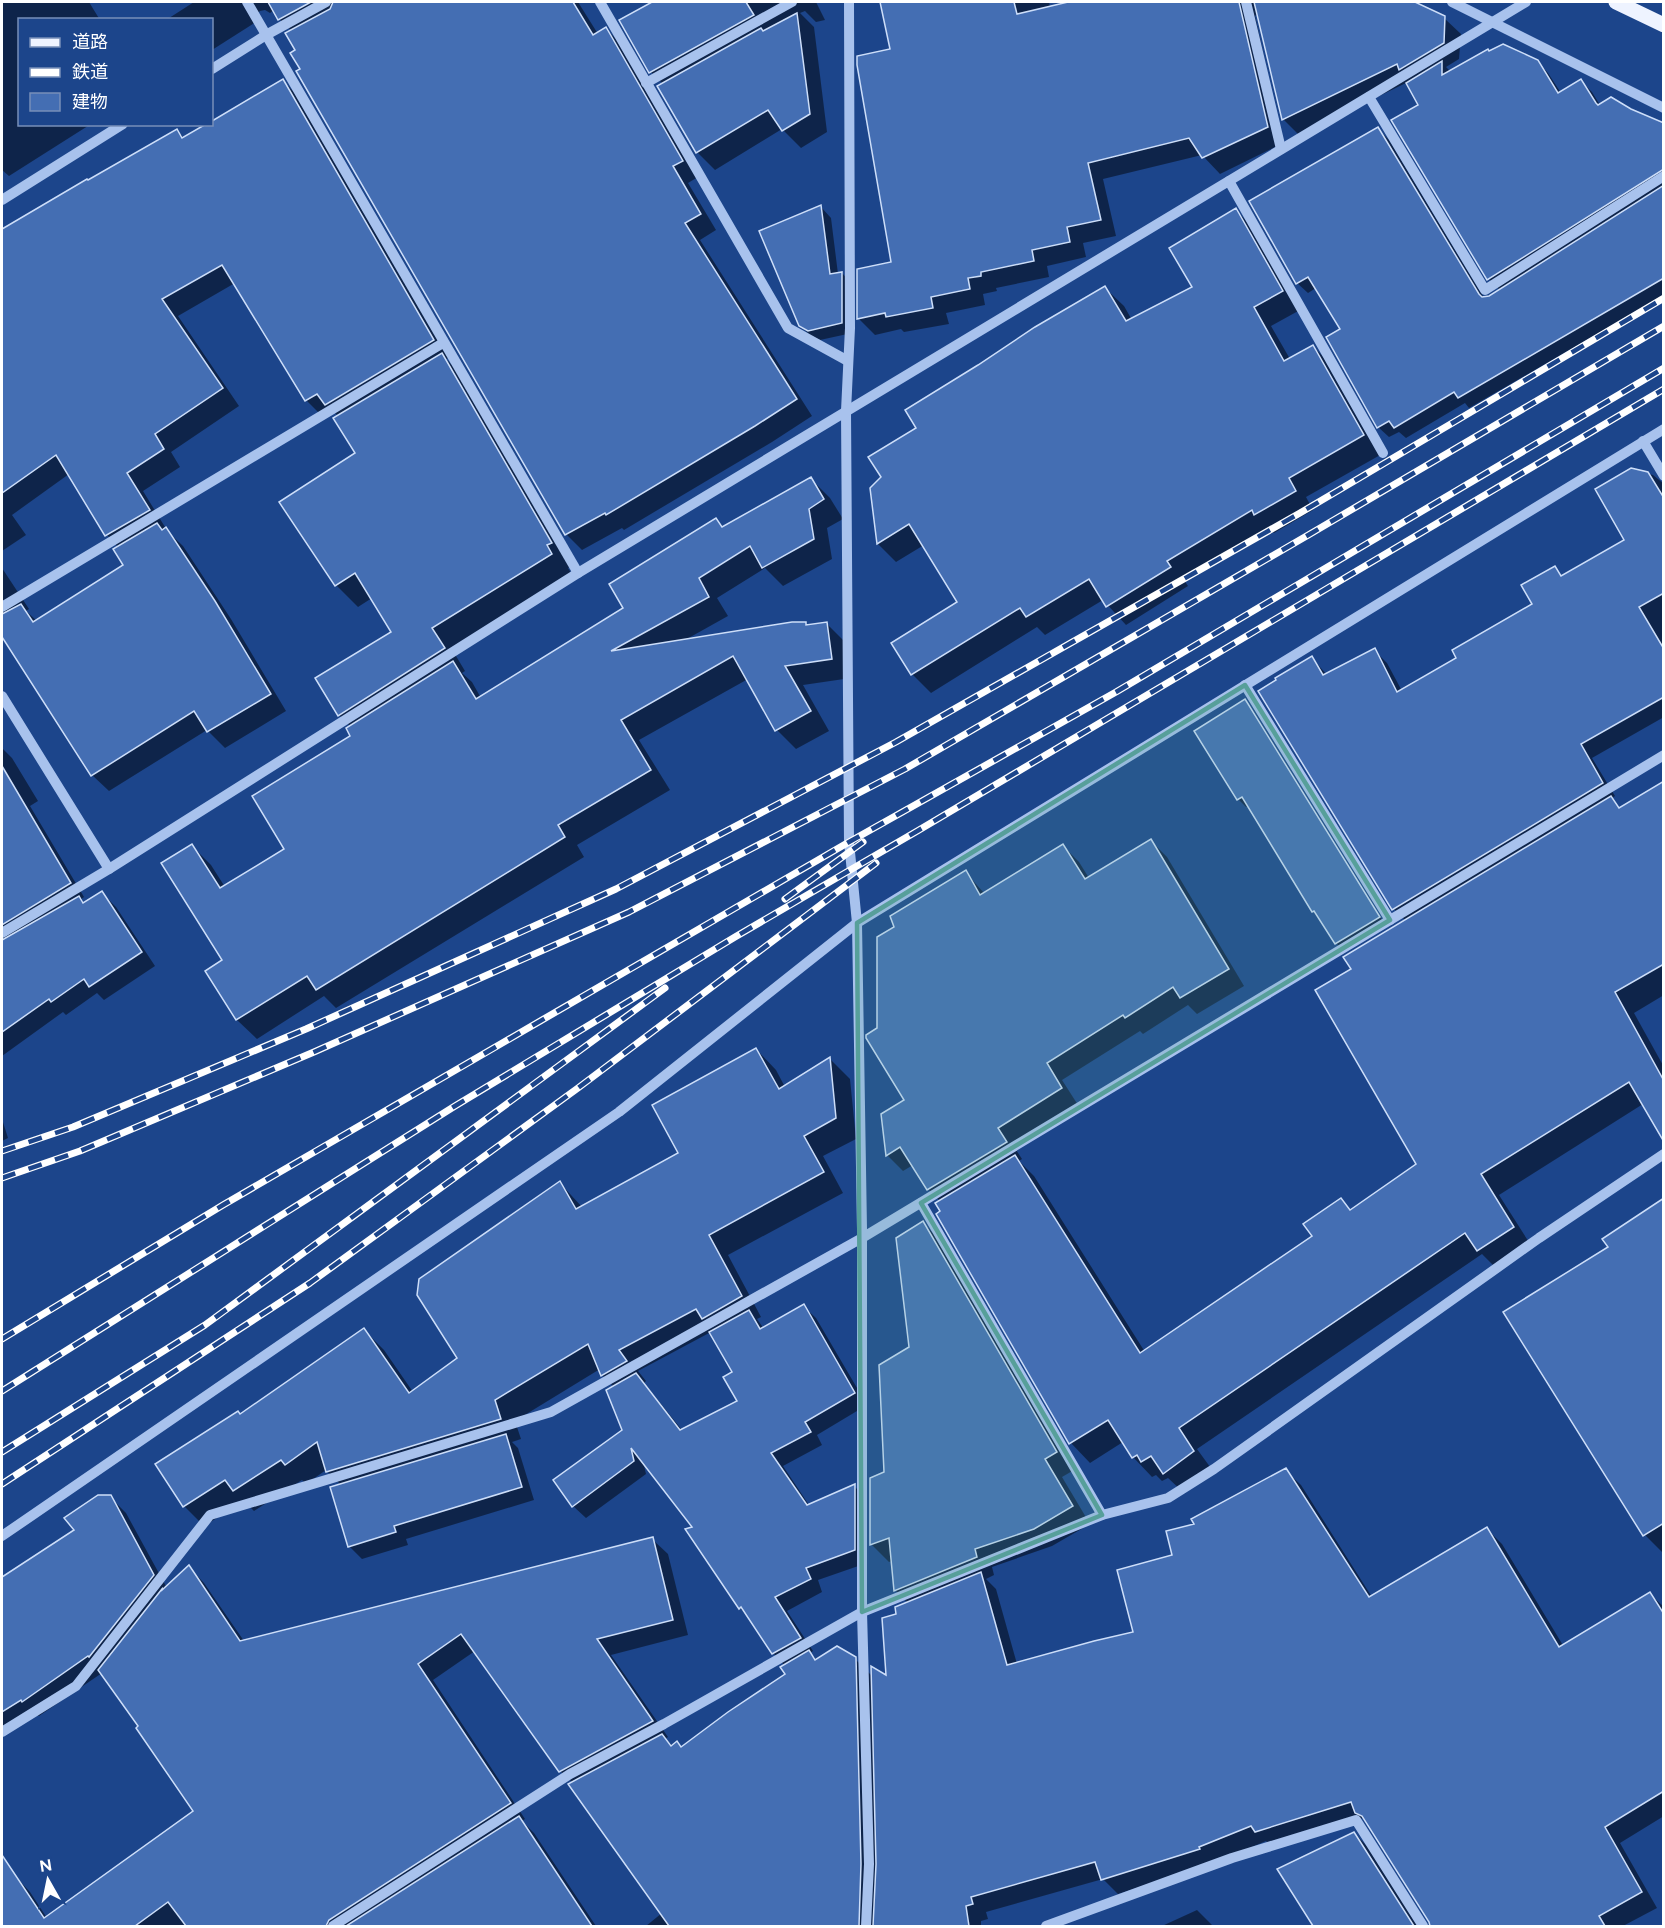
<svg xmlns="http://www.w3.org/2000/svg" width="1665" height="1928" font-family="Figtree,'Noto Sans JP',sans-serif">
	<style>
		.shadow { fill: #0007; fill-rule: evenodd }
		.building { fill: #446eb3; stroke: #cddef9; stroke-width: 1.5 }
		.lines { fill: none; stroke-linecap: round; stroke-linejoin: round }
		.minor { stroke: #a8c2ed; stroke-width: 10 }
		.major { stroke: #eef3ff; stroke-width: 15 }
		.rail-casing { stroke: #fff; stroke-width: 7 }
		.rail { stroke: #1c458b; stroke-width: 4.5; stroke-dasharray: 14; stroke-linecap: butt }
		.marked { fill: #579f9a; fill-opacity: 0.2; stroke: #579f9a; stroke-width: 4.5; stroke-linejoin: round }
	</style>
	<rect width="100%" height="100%" fill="#1c458b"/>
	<!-- shadow -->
	<g class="shadow">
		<polygon points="2,2 89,2 100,20 20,20 20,124 91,124 9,176 2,170"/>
		<polygon points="194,2 421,2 425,8 435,2 578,2 598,34 606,29 622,45 698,177 688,183 716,230 700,240 812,416 772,442 624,530 622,528 582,550 566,534 302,69 292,31 279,19 274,10 270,13 265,10 260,11 256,15 256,22 212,50 212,20 166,20"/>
		<polygon points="655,2 816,2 825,20 816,22 805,11 800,13 814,27 827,132 801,148 782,129 715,170 697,152 663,84 651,72 621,21"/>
		<polygon points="881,2 1049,2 1050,7 1074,2 1411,2 1444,18 1461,34 1459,59 1446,67 1451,72 1537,61 1548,73 1561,93 1581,81 1592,92 1600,105 1630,110 1664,125 1664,295 1469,408 1465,403 1406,438 1399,432 1389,437 1378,427 1342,330 1316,288 1308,293 1297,283 1378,129 1389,140 1484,298 1486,299 1500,290 1489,279 1420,106 1408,82 1299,135 1283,119 1258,13 1255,16 1283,143 1220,174 1202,155 1103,179 1116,236 1083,243 1086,257 1047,266 1049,277 996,288 997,291 983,294 985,305 946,313 949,324 904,332 901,329 875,335 859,319 859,270 893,263 892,50"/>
		<polygon points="283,81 300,98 450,357 446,359 463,376 573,565 568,568 573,576 453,651 465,671 462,673 472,682 481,698 625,608 716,520 724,527 811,479 830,498 843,519 827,528 832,559 783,586 765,568 717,598 728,616 685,640 805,623 808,626 826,623 846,643 851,678 803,685 829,731 796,749 777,730 748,679 639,740 670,790 577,845 584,857 336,1008 324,996 257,1039 237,1020 207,972 224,961 192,846 211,865 225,887 286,850 352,736 351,727 339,715 393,632 372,598 358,607 336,585 357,453 338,416 333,411 323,417 306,400 235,283 178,316 239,406 171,452 180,467 143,491 165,527 164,528 183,546 231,619 286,711 225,748 207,730 109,791 92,775 2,635 2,568 29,609 26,611 37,621 125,565 119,548 107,535 69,474 12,515 26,535 2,551 2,232 29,214 177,131 185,139 212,124 212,123"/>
		<polygon points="821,207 831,218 838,274 842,273 852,284 852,333 820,340 811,336 800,325"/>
		<polygon points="1236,210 1254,229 1300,310 1271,326 1290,359 1313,346 1331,365 1382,454 1306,497 1313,510 1274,533 1270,529 1184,580 1188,586 1126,625 1103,600 1045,635 1037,627 931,693 912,674 893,643 959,602 924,545 896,562 878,544 872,488 883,477 918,428 1105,288 1124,306 1132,320 1194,288"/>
		<polygon points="1632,469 1653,475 1664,484 1664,717 1592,758 1615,796 1611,799 1621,809 1664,782 1664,995 1634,1013 1664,1067 1664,1136 1643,1104 1499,1195 1532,1247 1497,1269 1482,1254 1197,1449 1213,1471 1184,1493 1168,1478 1162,1481 1156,1475 1152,1477 1133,1457 1123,1442 1090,1463 1071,1443 942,1212 940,1201 928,1189 913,1165 903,1171 887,1155 906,1100 879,1029 895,928 965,872 985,894 1063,846 1079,862 1089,878 1151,841 1167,857 1244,986 1197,1014 1188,1005 1143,1034 1140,1031 1062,1080 1078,1105 1013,1145 1022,1159 1019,1161 1034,1176 1145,1352 1314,1237 1341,1200 1352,1211 1418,1165 1353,969 1406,921 1394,909 1312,658 1327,675 1374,650 1387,663 1402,691 1458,658 1534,605 1555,568 1563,577 1627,541"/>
		<polygon points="1245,701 1252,709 1386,926 1344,951 1336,943 1313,911 1249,805 1246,807 1238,799 1196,732"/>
		<polygon points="2,748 12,758 38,801 30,806 84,897 80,900 85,904 102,893 116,907 155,966 104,1000 97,993 66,1015 63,1012 2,1056"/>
		<path d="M756 1049 776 1070 785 1087 830 1059 850 1079 856 1139 823 1156 843 1193 728 1255 761 1317 757 1319 764 1329 803 1306 816 1318 867 1405 817 1435 822 1445 783 1466 809 1505 854 1486 867 1499V1563L818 1580 822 1592 787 1611 813 1651 810 1653 817 1660 855 1659 873 1677 888 1678 897 1615 908 1603 895 1590 892 1561 889 1562 871 1544 910 1348 923 1223 941 1241 1074 1470 1062 1477 1090 1524 1052 1546 992 1567 994 1575 986 1579 996 1589 1017 1664 1135 1633 1174 1556 1196 1525 1285 1470 1301 1485 1372 1597 1487 1529 1502 1544 1564 1647 1650 1594 1664 1607V1816L1620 1843 1657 1908 1623 1926H1432L1369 1825 1363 1818 1272 1847 1266 1841 1214 1863 1118 1894 1103 1879 986 1912 988 1919 981 1921V1926H646L662 1913 573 1783 560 1771 475 1651 433 1680 525 1819 522 1821 534 1833 596 1926H2V1857L17 1878 30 1892 47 1918 195 1811 140 1726 102 1673 39 1716 37 1715 2 1737V1579L76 1530 110 1497 126 1513 167 1588 189 1567 204 1583 244 1641 652 1539 668 1554 688 1635 611 1655 668 1737 665 1739 673 1746 682 1748 787 1675 785 1666 773 1653 750 1618 740 1608 695 1528 643 1461 646 1474 586 1518 573 1506 624 1430 614 1387 602 1375 600 1369 515 1421 521 1439 512 1442 518 1448 534 1500 406 1539 408 1545 362 1559 349 1546 341 1485 326 1470 306 1484 302 1480 254 1511 244 1501 204 1526 184 1506 240 1415 364 1330 384 1350 413 1392 459 1359 560 1183 582 1207 680 1153ZM711 1332 734 1372 739 1401 682 1430 644 1383 646 1381 638 1371Z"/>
		<polygon points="2,1119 8,1138 2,1141"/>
		<polygon points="1664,1200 1664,1554 1645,1535 1610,1247"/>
		<polygon points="1354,1833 1370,1849 1419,1926 1314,1926 1280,1869"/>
		<polygon points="1197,1910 1213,1926 1162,1926"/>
	</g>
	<!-- building -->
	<g class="building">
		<polygon points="268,2 311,2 278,20"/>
		<polygon points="333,2 573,2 593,35 606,27 683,161 673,166 701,214 685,223 797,399 755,426 606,515 605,513 565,535 296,71 300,69 290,53 295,50 285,33 330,9"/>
		<polygon points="652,2 746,2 754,15 649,73 619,20"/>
		<polygon points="880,2 1014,2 1017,14 1068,2 1239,2 1268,127 1202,158 1189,138 1088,163 1101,220 1067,227 1070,242 1032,250 1034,261 981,272 981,276 968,278 970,289 931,297 933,308 886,317 885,313 857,319 857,269 891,262 857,65 857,56 890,49"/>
		<polygon points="1254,2 1415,2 1445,16 1444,43 1399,70 1397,64 1282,120"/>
		<polygon points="797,13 810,114 782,131 768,110 696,153 657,86 761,28 763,31"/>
		<polygon points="1503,44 1538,60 1558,93 1581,79 1596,103 1598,105 1611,97 1631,109 1664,123 1664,169 1487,280 1391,120 1418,105 1406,83 1442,61 1442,75 1488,49 1489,51"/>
		<polygon points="283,79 434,340 325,405 317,394 305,401 222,265 162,299 223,388 155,434 164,449 127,473 150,510 105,536 56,455 2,493 2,229 87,179 88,180 177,129 182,138 206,124 212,124 212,121"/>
		<polygon points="1378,127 1479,294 1482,297 1489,296 1664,185 1664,278 1458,398 1454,392 1394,428 1389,421 1377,428 1326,337 1340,329 1308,277 1296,284 1249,201"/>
		<polygon points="821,205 830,274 842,272 842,323 808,331 799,326 759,231"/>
		<polygon points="1236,208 1283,291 1254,307 1284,361 1313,345 1364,435 1289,478 1296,491 1254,515 1252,510 1167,561 1171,567 1106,607 1089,579 1026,617 1020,608 911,675 891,643 957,602 909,524 877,544 870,488 881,477 868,457 916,428 905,410 978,365 1035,327 1105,286 1126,321 1192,287 1169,248"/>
		<polygon points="442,353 552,543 547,545 552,554 432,628 445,648 338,716 315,678 391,632 355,573 335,586 279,502 355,453 333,418"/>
		<polygon points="1631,468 1648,472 1664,498 1664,593 1639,607 1664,649 1664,697 1581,744 1603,783 1392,910 1258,691 1276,680 1275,678 1312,656 1323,675 1375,648 1397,692 1456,658 1452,650 1532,604 1521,585 1555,566 1561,576 1624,540 1595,489"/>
		<polygon points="811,477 824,499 809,509 814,539 762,568 750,546 699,578 709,597 611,651 792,622 806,622 806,625 827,622 832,659 785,666 811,711 775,731 733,656 621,720 651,770 558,825 565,837 316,990 307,976 236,1020 205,971 222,960 161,863 192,844 220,888 284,849 252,796 350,736 346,728 453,661 476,699 623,608 609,584 716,518 722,527"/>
		<polygon points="157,523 162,530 166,527 215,601 271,694 207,732 194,711 91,776 2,637 2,614 21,604 33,622 123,565 113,549"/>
		<polygon points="1245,699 1380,917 1335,944 1314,911 1312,912 1242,797 1237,800 1194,731"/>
		<polygon points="2,766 71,883 2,925"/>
		<polygon points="1664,781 1664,964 1615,992 1664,1081 1664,1142 1629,1082 1481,1174 1514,1227 1477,1251 1465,1233 1179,1428 1194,1451 1163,1474 1151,1456 1141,1462 1137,1455 1132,1458 1108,1420 1069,1444 936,1214 940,1211 935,1203 1015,1155 1140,1353 1312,1236 1303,1224 1341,1198 1350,1210 1416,1164 1315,990 1351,969 1343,957 1611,796 1619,808"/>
		<polygon points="1151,839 1229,969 1180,998 1173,987 1125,1018 1123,1015 1047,1063 1062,1088 998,1128 1007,1142 927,1190 900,1147 886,1156 881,1114 904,1100 866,1038 866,1035 877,1028 877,937 894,927 890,916 966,870 980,895 1063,844 1085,879"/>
		<polygon points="102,891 142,952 89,987 84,979 51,1002 49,999 2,1032 2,940 79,896 83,903"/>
		<polygon points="756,1048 779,1089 830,1057 836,1118 804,1136 824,1172 709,1235 742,1296 702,1319 696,1309 619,1350 627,1361 601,1376 588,1344 495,1400 501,1419 326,1472 317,1442 285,1465 281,1460 233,1491 225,1480 183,1507 155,1464 238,1411 240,1414 364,1328 409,1393 457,1358 417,1295 419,1279 560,1181 576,1209 678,1153 652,1105"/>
		<polygon points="1664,1198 1664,1523 1643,1536 1503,1312 1608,1247 1602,1239"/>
		<polygon points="923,1221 1057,1452 1045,1459 1073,1506 1034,1529 975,1549 977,1557 894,1591 889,1538 870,1545 870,1478 884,1472 879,1365 909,1347 896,1238"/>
		<polygon points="804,1304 855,1393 805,1422 811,1432 771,1453 807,1505 855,1484 855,1550 806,1568 811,1579 775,1597 801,1638 772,1654 741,1607 739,1609 685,1529 692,1527 631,1448 634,1461 572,1507 553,1480 622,1430 606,1390 636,1373 680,1430 737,1401 723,1377 732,1372 709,1332 749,1310 760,1329"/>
		<polygon points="506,1434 522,1487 394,1526 396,1532 348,1547 330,1487"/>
		<polygon points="1286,1468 1369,1597 1487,1527 1559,1647 1650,1592 1664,1614 1664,1791 1605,1827 1642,1892 1599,1916 1605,1926 1430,1926 1429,1922 1362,1816 1355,1813 1351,1802 1255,1832 1251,1826 1199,1847 1200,1849 1101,1880 1095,1862 971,1897 973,1904 966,1906 969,1926 873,1926 876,1864 871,1666 886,1675 882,1618 896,1614 895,1607 981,1572 1007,1665 1094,1641 1133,1632 1117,1570 1172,1555 1166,1531 1194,1524 1191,1519"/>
		<polygon points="98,1495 111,1495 154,1575 89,1657 88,1656 22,1702 21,1700 2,1712 2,1577 74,1530 64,1518"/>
		<polygon points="653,1537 673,1620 597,1639 653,1721 559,1772 461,1634 418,1664 511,1803 329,1920 326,1926 186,1926 168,1902 135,1926 2,1926 2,1855 44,1918 193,1811 136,1728 138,1726 98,1670 162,1589 162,1590 189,1565 240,1641"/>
		<polygon points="837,1646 856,1657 861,1864 859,1926 669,1926 568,1784 662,1734 671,1746 677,1741 681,1747 728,1712 785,1674 780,1667 809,1650 815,1660"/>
		<polygon points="519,1816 592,1926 346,1926"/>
		<polygon points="1354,1832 1414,1926 1313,1926 1277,1869"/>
	</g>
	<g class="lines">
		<!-- minor -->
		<g class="minor">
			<polyline points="247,2 578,573"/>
			<polyline points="600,2 788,328 848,361"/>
			<polyline points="849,2 850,328 846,411 849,842 857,923 862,1229 862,1612 869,1864 866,1926"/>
			<polyline points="1246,2 1281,149"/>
			<polyline points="1452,2 1664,108"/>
			<polyline points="212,69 266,35 326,2"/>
			<polyline points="646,83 792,2"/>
			<polyline points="1369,97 1485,290 1664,176"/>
			<polyline points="1229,181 1383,453"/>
			<polyline points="2,200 123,124"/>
			<polyline points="1643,441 1664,476"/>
			<polyline points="2,607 443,343"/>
			<polyline points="1245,685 1390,920"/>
			<polyline points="2,696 109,869"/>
			<polyline points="2,933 109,869 578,573 1526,2"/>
			<polyline points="921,1203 1102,1515"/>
			<polyline points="2,1536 619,1112 857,923 1664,429"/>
			<polyline points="2,1732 76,1686 210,1515 551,1412 862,1238 1664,755"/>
			<polyline points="333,1926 570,1774 664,1724 862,1612 1102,1515 1168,1498 1214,1469 1539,1238 1664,1154"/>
			<polyline points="1046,1926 1232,1858 1356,1820 1423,1926"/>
		</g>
		<!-- major -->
		<polyline class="major" points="1616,2 1664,25"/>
		<defs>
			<g id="rail">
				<polyline points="785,899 863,842"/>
				<polyline points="2,1151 73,1127 306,1029 616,889 896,742 1300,513 1664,298"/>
				<polyline points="2,1178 80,1151 314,1052 629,912 905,769 1310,534 1664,326"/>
				<polyline points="2,1339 223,1205 849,842 1116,692 1664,368"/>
				<polyline points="2,1391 455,1106 735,937 919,830 1664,389"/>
				<polyline points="2,1452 205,1325 665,988"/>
				<polyline points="2,1484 310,1283 578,1088 876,863"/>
			</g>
		</defs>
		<!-- rail casing -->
		<use href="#rail" class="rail-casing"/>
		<!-- rail -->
		<use href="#rail" class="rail"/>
	</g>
	<!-- marked area -->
	<path class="marked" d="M1245 685 1390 920 921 1203 1102 1515 862 1612 857 923Z"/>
	<!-- border -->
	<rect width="1665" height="1928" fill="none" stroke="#ffffff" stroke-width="6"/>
	<!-- legend -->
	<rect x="18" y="18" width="195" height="108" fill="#1c458b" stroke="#778fb9" stroke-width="1.5"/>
	<rect x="30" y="38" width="30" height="9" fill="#eef3ff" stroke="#778fb9" stroke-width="1.5"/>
	<text x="72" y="48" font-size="18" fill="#ffffff">道路</text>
	<rect x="30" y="68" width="30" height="9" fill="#ffffff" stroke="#778fb9" stroke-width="1.5"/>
	<text x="72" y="78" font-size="18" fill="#ffffff">鉄道</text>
	<rect x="30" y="93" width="30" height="18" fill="#446eb3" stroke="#778fb9" stroke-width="1.5"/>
	<text x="72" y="108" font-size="18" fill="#ffffff">建物</text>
	<!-- north arrow -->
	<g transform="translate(48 1880) rotate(351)" stroke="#1c458b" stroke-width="4.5" paint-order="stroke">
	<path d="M0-4.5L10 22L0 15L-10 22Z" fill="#ffffff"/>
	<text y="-9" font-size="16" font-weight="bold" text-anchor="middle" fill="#ffffff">N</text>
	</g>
</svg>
